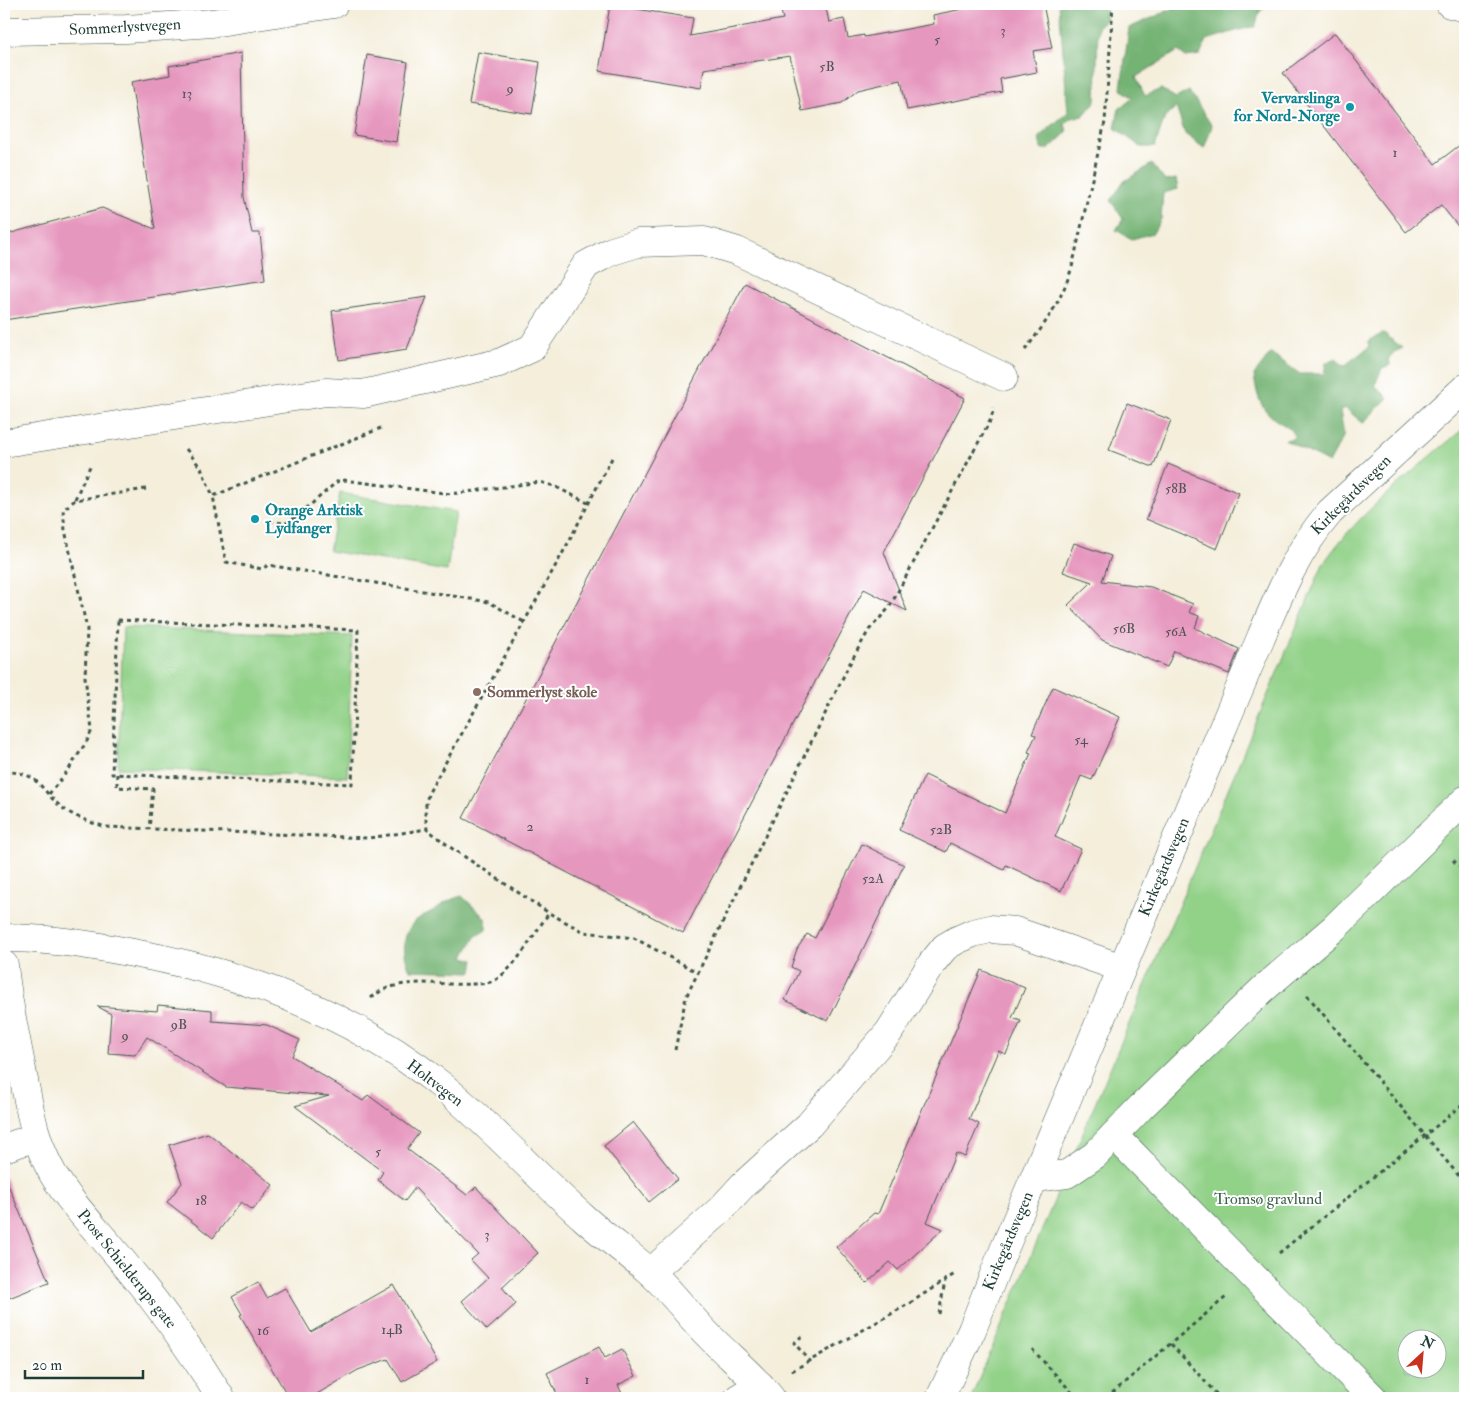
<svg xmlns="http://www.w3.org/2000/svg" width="1469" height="1402" font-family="'IM FELL Double Pica',serif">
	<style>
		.green { fill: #92d188; stroke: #58875e; fill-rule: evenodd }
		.forest { fill: #75b374; stroke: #4a7854 }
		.building { fill: #e697be }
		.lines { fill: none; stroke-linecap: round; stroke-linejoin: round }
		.minor-casing { stroke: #3f584d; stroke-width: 29 }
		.path { stroke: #3f584d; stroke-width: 3; stroke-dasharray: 4 4; stroke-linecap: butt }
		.minor { stroke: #fff; stroke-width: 28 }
		.culture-dot { fill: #0f9aa8; stroke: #fff; stroke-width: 2 }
		.education-dot { fill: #8d6e63; stroke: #fff; stroke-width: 2 }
		.labels { text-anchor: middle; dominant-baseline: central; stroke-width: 4; stroke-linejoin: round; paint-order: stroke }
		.number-label { font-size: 14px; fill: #515456 }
		.street-label { font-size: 16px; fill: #1f3d34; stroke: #fff }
		.culture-label { font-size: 16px; font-weight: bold; fill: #0d838f; stroke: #fff; text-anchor: end }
		.education-label { font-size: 16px; font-weight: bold; fill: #785e54; stroke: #fff; text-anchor: start }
		.park-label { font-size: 16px; fill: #3c6249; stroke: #fff }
	</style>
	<rect width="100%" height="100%" fill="#fff"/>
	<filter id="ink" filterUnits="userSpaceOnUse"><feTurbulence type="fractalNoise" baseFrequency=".02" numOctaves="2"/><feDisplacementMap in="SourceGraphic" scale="10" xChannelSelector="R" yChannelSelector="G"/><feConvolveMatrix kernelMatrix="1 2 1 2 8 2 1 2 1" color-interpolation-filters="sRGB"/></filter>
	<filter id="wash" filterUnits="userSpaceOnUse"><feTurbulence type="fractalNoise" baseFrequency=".0096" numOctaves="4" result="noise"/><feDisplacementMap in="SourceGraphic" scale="20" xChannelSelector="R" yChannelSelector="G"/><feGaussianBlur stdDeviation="1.12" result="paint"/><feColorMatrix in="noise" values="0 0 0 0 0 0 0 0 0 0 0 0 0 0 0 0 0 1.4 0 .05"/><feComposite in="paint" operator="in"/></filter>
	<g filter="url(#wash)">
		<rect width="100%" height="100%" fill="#f4eedb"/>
		<!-- green -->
		<g class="green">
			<path d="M1465 427V1398H971L1323 564C1360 510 1416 470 1465 427ZM1406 1340H1436V1370H1406Z"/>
			<polygon points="340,493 456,512 447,571 329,551"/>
			<polygon points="123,627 352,636 347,777 118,768"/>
		</g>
		<!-- forest -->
		<g class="forest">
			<polygon points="1059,4 1104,4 1106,20 1098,27 1096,101 1083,116 1072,118 1065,124 1067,132 1049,149 1041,149 1039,137 1068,112"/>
			<path d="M1183 4H1214L1232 11V4L1269 5 1260 11 1255 27C1249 26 1217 37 1207 40L1200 55 1186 57 1178 51 1136 77 1145 96 1161 89 1176 98 1189 91 1212 126 1204 148 1185 134 1176 107 1165 117 1155 147H1141L1115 128 1119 109 1133 98 1121 89 1129 28Z"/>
			<polygon points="1152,164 1165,181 1176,179 1178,189 1163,193 1161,219 1153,233 1132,239 1116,230 1123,219 1111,201 1123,182"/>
			<path d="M1384 333 1402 348 1389 357 1390 365 1382 368 1375 385 1388 398 1363 423 1345 408 1340 411 1344 435 1329 463 1285 440 1295 438C1290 425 1281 425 1272 417 1259 406 1256 391 1254 375L1271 353 1300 374H1324L1326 363 1336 359 1344 366 1369 347 1368 341Z"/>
			<path d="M462 896 486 919V930L475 937 464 957 474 960 472 972 410 970C403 954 401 936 414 922 419 917 428 914 434 910 445 903 450 899 462 896Z"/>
		</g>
		<g id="blocks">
			<!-- building -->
			<g class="building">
				<polygon points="817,4 825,4 829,22 844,19 848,38 864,35 864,37 934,24 933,15 987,4 1043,4 1052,48 1033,51 1037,72 1000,79 1002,92 907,110 901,80 858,90 842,103 802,111 790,56 704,69 701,88 599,71 610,5 693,18 690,36 783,19 781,11"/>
				<polygon points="1335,33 1435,164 1465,141 1465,235 1441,205 1406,232 1283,73"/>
				<polygon points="478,52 540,62 532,114 469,104"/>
				<polygon points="241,53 244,197 252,233 260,233 265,280 4,320 4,235 102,208 155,229 131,82 170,75 169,66"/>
				<polygon points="367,55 408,62 396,142 354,135"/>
				<polygon points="745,283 965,398 884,552 907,611 864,589 683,933 463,818"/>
				<polygon points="427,297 407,349 339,360 332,311"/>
				<polygon points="1127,403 1171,420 1153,467 1109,450"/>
				<polygon points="1168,464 1239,493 1217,549 1146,519"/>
				<polygon points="1074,543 1111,556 1102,581 1151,587 1193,604 1189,612 1199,616 1195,628 1239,649 1229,674 1174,651 1167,667 1102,640 1068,605 1092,582 1063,572"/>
				<polygon points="1053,687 1120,717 1092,780 1081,776 1055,837 1081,849 1061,891 1006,865 1004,870 950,843 946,852 899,830 925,775 1005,813 1031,753 1028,752 1036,735 1032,734"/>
				<polygon points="862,844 904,865 828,1021 785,1000 799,971 791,967 797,949 807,934 815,938"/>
				<polygon points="981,970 1025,988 1012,1018 1021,1021 1006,1054 998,1051 969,1119 979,1124 965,1157 956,1153 927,1222 943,1229 898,1270 890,1262 867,1283 836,1247 874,1213 878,1214"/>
				<polygon points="158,1005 212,1010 212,1021 267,1025 300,1040 292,1056 363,1101 368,1095 419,1133 407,1149 467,1195 476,1187 538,1253 502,1287 516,1304 487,1330 462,1301 488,1278 471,1260 478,1254 415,1188 405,1201 378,1180 383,1172 295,1106 329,1096 226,1087 147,1037 135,1055 108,1053 111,1014 97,1006 157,1011"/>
				<polygon points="633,1122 678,1179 649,1202 604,1146"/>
				<polygon points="208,1133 273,1185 253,1210 241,1202 213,1238 167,1202 182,1183 169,1145"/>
				<polygon points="4,1175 49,1282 4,1300"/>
				<polygon points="258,1282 267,1298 285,1288 311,1332 394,1285 437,1362 402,1382 388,1359 358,1370 310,1398 289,1398 240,1315 242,1314 232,1297"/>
				<polygon points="599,1347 605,1358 622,1349 636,1376 618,1385 624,1398 559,1398 547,1373"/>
			</g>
		</g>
	</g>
	<g filter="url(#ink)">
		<use href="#blocks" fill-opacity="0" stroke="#3f584d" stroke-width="1"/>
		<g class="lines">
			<defs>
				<g id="minor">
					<polyline points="1450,4 1465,8"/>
					<polyline points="4,31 126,29 212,23 334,4"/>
					<polyline points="4,443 326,392 363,394 499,363 532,348 586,265 612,251 638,243 704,241 737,251 1004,377"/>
					<path d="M4 938C46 938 87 944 128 952 242 972 350 1012 441 1085 492 1126 535 1175 584 1218 605 1237 628 1253 649 1271 672 1291 690 1318 712 1339 732 1359 754 1377 771 1398"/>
					<path d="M4 965C7 999 15 1032 21 1065 29 1104 33 1139 53 1174 72 1206 101 1234 124 1263 160 1306 192 1351 221 1398"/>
					<polyline points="1114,1135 1373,1398"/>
					<polyline points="4,1148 36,1137"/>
					<polyline points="1035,1178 1067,1174 1095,1155 1141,1107 1262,990 1334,928 1465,800"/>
					<polyline points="651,1272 721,1209 743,1185 809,1125 889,1032 932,963 945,947 957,940 973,933 990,929 1015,931 1122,968"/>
					<polyline points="738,1398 760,1385"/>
					<path d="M940 1398 972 1330 998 1264 1261 637C1280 592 1298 549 1330 512L1465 388"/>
				</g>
			</defs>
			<!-- minor casing -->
			<use href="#minor" class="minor-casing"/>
			<!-- path -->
			<g class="path">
				<path d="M1025 350C1046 323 1064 297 1073 263L1105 122 1113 4"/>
				<polyline points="381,428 213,496 226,562 262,569 268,565 489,602 524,622"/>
				<polyline points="186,449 201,468 213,496"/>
				<polyline points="612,458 566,547 428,794 425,810 427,829 450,847 549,913 584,932 634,938 697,972"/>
				<polyline points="75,499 91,464"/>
				<path d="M270 521C274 521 280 523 285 523 293 522 329 488 338 481L344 480 451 494 540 482 554 486 588 503"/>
				<polygon points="118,620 358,630 352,784 112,774"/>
				<path d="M4 772C38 771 38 787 60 806 74 817 89 822 106 827L369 838 427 829"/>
				<polyline points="117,774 117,787 153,789 149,829"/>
				<polyline points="49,794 69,769 87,741 92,730 85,677 87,629 65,530 63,510 75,500 146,489"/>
				<polyline points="1453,860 1465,872"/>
				<polyline points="1307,995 1465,1183"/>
				<path d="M371 998C397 975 439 986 471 984 480 984 489 984 497 979 519 963 533 935 549 913"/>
				<polyline points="675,1050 686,997 850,663 869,630 889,608 990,421 994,408"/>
				<polyline points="1279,1253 1465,1103"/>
				<polyline points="939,1314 945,1281"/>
				<polyline points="802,1336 794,1343 811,1362"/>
				<polyline points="1171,1344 1220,1398"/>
				<polyline points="1032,1349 1077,1398"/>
				<polyline points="792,1371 910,1303 956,1273"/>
				<polyline points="1106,1398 1226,1297"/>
			</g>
			<!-- minor -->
			<use href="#minor" class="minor"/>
		</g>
	</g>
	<!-- markers -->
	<g class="culture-dot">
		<circle cx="1350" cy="107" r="5"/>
		<circle cx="255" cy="519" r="5"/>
	</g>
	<circle class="education-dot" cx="477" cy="692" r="5"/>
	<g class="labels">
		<!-- number labels -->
		<g class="number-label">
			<text x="1003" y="30">3</text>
			<text x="937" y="39">5</text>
			<text x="827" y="66">5B</text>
			<text x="510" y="88">9</text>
			<text x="187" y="93">13</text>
			<text x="1395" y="152">1</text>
			<text x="1176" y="488">58B</text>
			<text x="1124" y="628">56B</text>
			<text x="1176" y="631">56A</text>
			<text x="1081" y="739">54</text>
			<text x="530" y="826">2</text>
			<text x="941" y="829">52B</text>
			<text x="873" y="878">52A</text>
			<text x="179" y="1024">9B</text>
			<text x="125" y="1035">9</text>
			<text x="378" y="1151">5</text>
			<text x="201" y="1200">18</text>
			<text x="487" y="1234">3</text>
			<text x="392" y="1329">14B</text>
			<text x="263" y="1330">16</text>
			<text x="587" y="1379">1</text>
		</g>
		<!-- street labels -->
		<g class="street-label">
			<text transform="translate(125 27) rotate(-3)">Sommerlystvegen</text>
			<text transform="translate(1351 495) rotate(-45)">Kirkegårdsvegen</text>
			<text transform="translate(1164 867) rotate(-67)">Kirkegårdsvegen</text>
			<text transform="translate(435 1083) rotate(37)">Holtvegen</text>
			<text transform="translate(1008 1241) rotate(-67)">Kirkegårdsvegen</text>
			<text transform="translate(127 1269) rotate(51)">Prost Schielderups gate</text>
		</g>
		<!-- culture labels -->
		<g class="culture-label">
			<text x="1340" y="98">Vervarslinga<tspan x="1340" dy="18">for Nord-Norge</tspan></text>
			<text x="265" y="510" text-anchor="start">Orange Arktisk<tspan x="265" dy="18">Lydfanger</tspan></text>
		</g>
		<!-- education labels -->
		<g class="education-label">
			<text x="487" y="692">Sommerlyst skole</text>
		</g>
		<!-- park labels -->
		<g class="park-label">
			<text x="1268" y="1199">Tromsø gravlund</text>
		</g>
	</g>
	<!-- margin -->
	<rect width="1469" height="1402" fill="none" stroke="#fff" stroke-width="20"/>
	<!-- north arrow -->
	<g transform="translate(1422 1354) rotate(26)"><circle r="24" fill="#ffffff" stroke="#a5b1ae"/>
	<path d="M0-4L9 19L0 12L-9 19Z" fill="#c8321e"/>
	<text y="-8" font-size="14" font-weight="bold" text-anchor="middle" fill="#1f3d34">N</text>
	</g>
	<!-- scale -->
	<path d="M25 1370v8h118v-8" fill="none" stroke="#1f3d34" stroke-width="2.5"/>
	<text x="32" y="1370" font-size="15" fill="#1f3d34" stroke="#ffffff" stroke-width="4" paint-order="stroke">20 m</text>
</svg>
